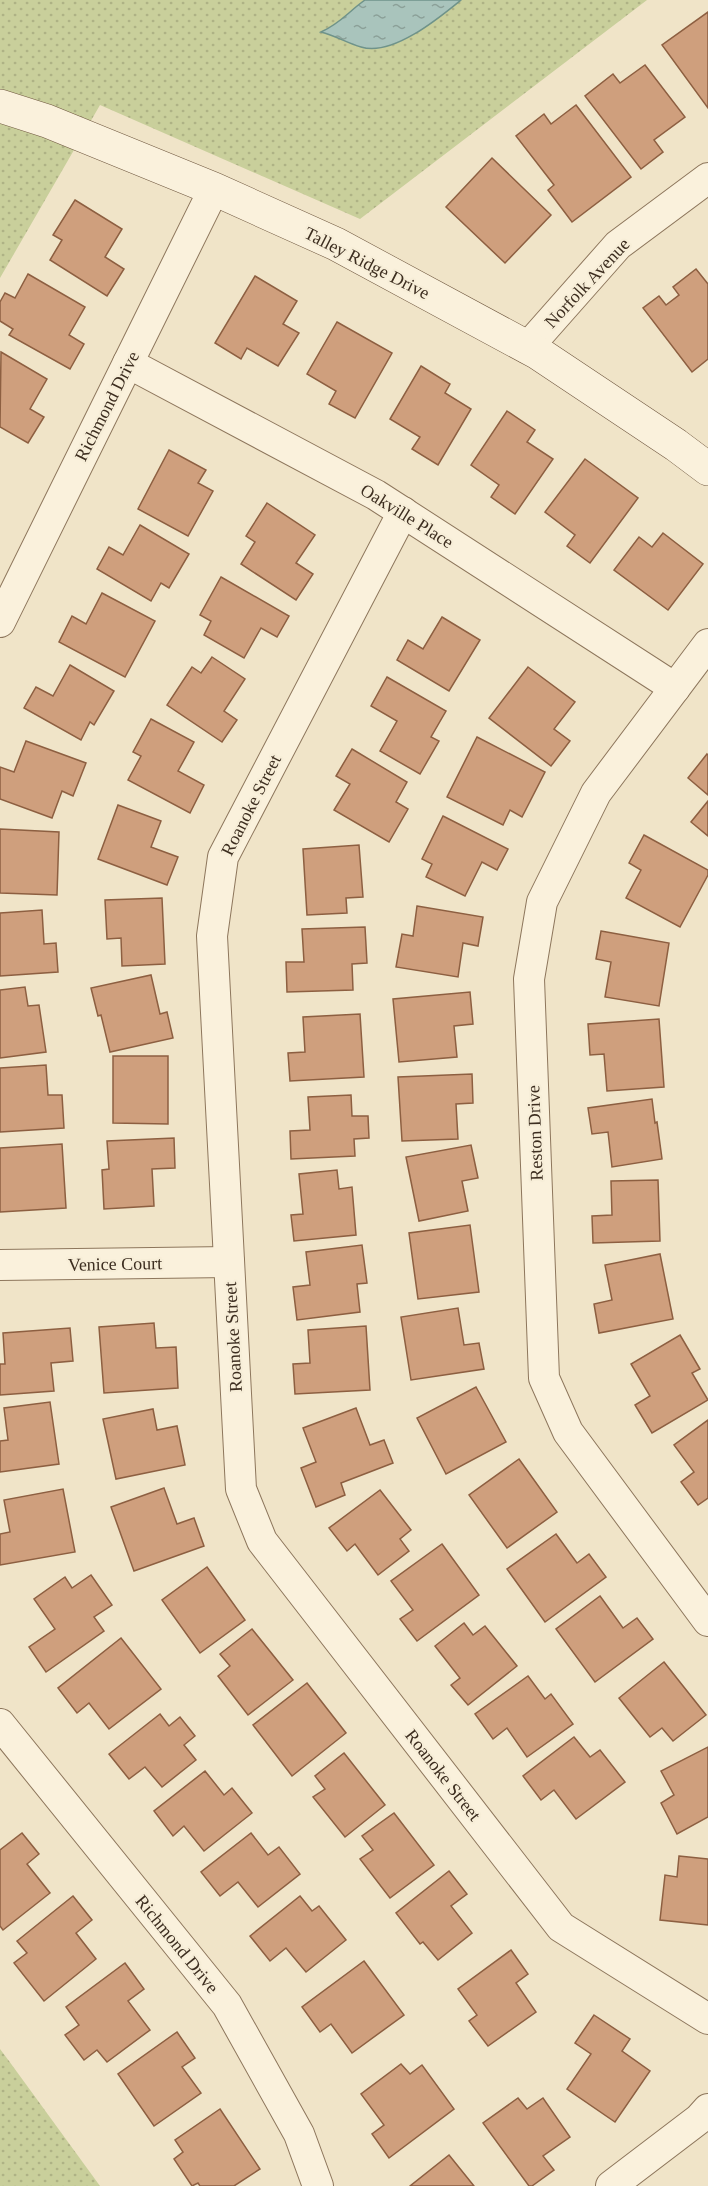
<svg xmlns="http://www.w3.org/2000/svg" width="708" height="2186" font-family="'Times New Roman',serif">
	<style>
		.grass { fill: url(#grass-dots) }
		.water { fill: url(#water-ripples); stroke: #6f938a; stroke-width: 1.5 }
		.building { fill: #cf9f7d; stroke: #8d5f41; stroke-width: 1.5 }
		.lines { fill: none; stroke-linecap: round; stroke-linejoin: round }
		.street-casing { stroke: #8d765c; stroke-width: 32 }
		.secondary-casing { stroke: #6f573f; stroke-width: 34 }
		.street { stroke: #faf1dc; stroke-width: 30 }
		.secondary { stroke: #faf1dc; stroke-width: 33 }
		.labels { text-anchor: middle; dominant-baseline: central; stroke-width: 4.5; stroke-linejoin: round; paint-order: stroke }
		.street-label { font-size: 18px; fill: #3d2e20; stroke: #f7eed8 }
	</style>
	<defs>
		<pattern id="grass-dots" width="8" height="8" patternUnits="userSpaceOnUse" patternTransform="scale(1.5)"><rect width="8" height="8" fill="#c9cf9b"/><path d="M2 2h.1M6 6h.1" fill="none" stroke="#aeb285" stroke-width="1.8" stroke-linecap="round"/></pattern>
		<pattern id="water-ripples" width="26" height="14" patternUnits="userSpaceOnUse" patternTransform="scale(1.5)"><rect width="26" height="14" fill="#a9c4bc"/><path d="M2 4q2-2 4 0t4 0M15 11q2-2 4 0t4 0" fill="none" stroke="#8ba098"/></pattern>
	</defs>
	<rect width="100%" height="100%" fill="#f0e4c8"/>
	<!-- grass -->
	<g class="grass">
		<polygon points="0,0 647,0 360,219 100,105 0,278"/>
		<polygon points="0,2049 9,2061 100,2186 0,2186"/>
	</g>
	<!-- water -->
	<path class="water" d="M365 0H461C439 18 392 57 361 47 347 43 336 36 321 32 341 23 348 12 365 0Z"/>
	<!-- building -->
	<g class="building">
		<polygon points="708,12 708,108 662,45"/>
		<polygon points="645,65 685,117 654,140 663,152 641,169 585,96 613,74 620,83"/>
		<polygon points="576,105 631,177 572,222 548,190 554,185 516,136 544,114 551,124"/>
		<polygon points="492,158 551,215 505,263 446,207"/>
		<polygon points="75,200 122,229 105,257 124,269 107,296 50,260 62,240 53,235"/>
		<polygon points="696,269 708,284 708,359 692,372 643,308 659,296 666,305 679,295 673,287"/>
		<polygon points="28,274 85,307 69,335 84,344 70,369 9,335 13,329 0,321 0,302 5,293 15,298"/>
		<polygon points="255,276 297,301 283,324 299,333 278,366 247,348 241,359 215,343"/>
		<polygon points="337,322 392,353 355,418 329,404 336,391 307,374"/>
		<polygon points="1,352 47,379 30,409 44,417 28,443 0,427"/>
		<polygon points="421,366 450,384 445,393 471,409 438,465 412,449 420,437 390,419"/>
		<polygon points="507,411 535,430 527,442 553,459 515,514 491,497 499,485 471,465"/>
		<polygon points="169,450 206,470 198,483 213,491 188,536 138,509"/>
		<polygon points="585,459 638,498 590,563 567,546 575,535 545,512"/>
		<polygon points="267,503 315,535 296,563 313,574 296,600 241,564 255,542 246,536"/>
		<polygon points="140,525 189,554 169,588 161,583 151,601 97,569 109,547 123,555"/>
		<polygon points="663,533 703,564 668,610 614,570 639,537 652,547"/>
		<polygon points="221,577 289,616 277,637 261,628 244,658 204,635 211,621 200,615"/>
		<polygon points="102,593 155,621 125,677 59,642 72,616 86,624"/>
		<polygon points="442,617 480,640 449,691 397,660 408,640 423,649"/>
		<polygon points="212,657 245,679 224,711 237,720 222,742 167,705 192,667 201,673"/>
		<polygon points="70,665 114,691 94,725 90,722 81,740 24,708 36,687 53,696"/>
		<polygon points="528,667 575,702 554,729 570,741 551,766 489,718"/>
		<polygon points="387,677 446,711 431,737 439,741 420,774 380,751 397,721 371,706"/>
		<polygon points="151,719 194,742 178,771 204,785 190,813 128,780 141,756 133,752"/>
		<polygon points="477,737 545,772 522,817 510,810 503,825 447,797"/>
		<polygon points="26,741 86,763 73,796 62,791 52,818 0,799 0,767 14,772"/>
		<polygon points="352,749 407,782 396,802 408,809 389,842 334,810 350,784 336,776"/>
		<polygon points="707,754 708,755 708,795 688,778"/>
		<polygon points="708,801 708,836 691,822"/>
		<polygon points="118,805 161,821 151,847 178,857 167,885 98,859"/>
		<polygon points="443,816 508,849 497,870 482,862 465,896 426,877 432,864 422,859"/>
		<polygon points="0,829 59,832 57,895 0,893"/>
		<polygon points="644,835 708,870 708,875 680,927 626,898 641,870 629,863"/>
		<polygon points="359,845 363,897 346,898 347,913 307,915 303,849"/>
		<polygon points="162,898 165,964 122,966 121,938 107,939 105,900"/>
		<polygon points="417,906 483,917 478,946 463,943 458,977 396,967 402,934 413,936"/>
		<polygon points="42,910 44,944 56,943 58,972 0,976 0,913"/>
		<polygon points="365,927 367,963 352,964 353,990 287,992 286,962 304,962 302,929"/>
		<polygon points="601,931 669,943 659,1006 605,997 611,962 596,959"/>
		<polygon points="151,975 160,1014 167,1012 173,1038 110,1052 101,1015 98,1016 91,988"/>
		<polygon points="25,987 28,1006 39,1005 46,1052 0,1058 0,990"/>
		<polygon points="470,992 473,1024 454,1026 457,1057 399,1062 393,999"/>
		<polygon points="360,1014 364,1077 290,1081 288,1053 305,1052 303,1017"/>
		<polygon points="659,1019 664,1087 607,1091 604,1054 590,1055 588,1024"/>
		<polygon points="113,1056 168,1056 168,1124 113,1123"/>
		<polygon points="46,1065 48,1095 62,1095 64,1128 0,1132 0,1068"/>
		<polygon points="472,1074 473,1103 456,1104 458,1139 402,1141 398,1077"/>
		<polygon points="351,1095 352,1116 368,1116 369,1138 354,1139 355,1156 291,1159 290,1131 310,1130 308,1097"/>
		<polygon points="652,1099 655,1123 657,1122 662,1159 612,1167 608,1132 592,1134 588,1108"/>
		<polygon points="174,1138 175,1168 152,1169 154,1206 104,1209 102,1170 109,1169 107,1141"/>
		<polygon points="62,1144 66,1208 0,1212 0,1148"/>
		<polygon points="471,1145 478,1178 462,1181 468,1211 419,1221 406,1157"/>
		<polygon points="337,1170 339,1189 352,1187 356,1235 294,1241 291,1215 303,1214 299,1174"/>
		<polygon points="658,1180 660,1241 593,1243 592,1216 612,1215 611,1181"/>
		<polygon points="470,1225 479,1292 418,1299 409,1233"/>
		<polygon points="362,1245 367,1283 357,1284 360,1312 297,1320 293,1287 310,1285 306,1252"/>
		<polygon points="660,1254 673,1319 599,1333 594,1304 612,1300 605,1265"/>
		<polygon points="458,1308 464,1345 479,1343 484,1369 411,1380 401,1317"/>
		<polygon points="154,1323 156,1348 176,1347 178,1388 104,1393 99,1327"/>
		<polygon points="366,1326 370,1390 295,1394 293,1364 310,1363 308,1330"/>
		<polygon points="70,1328 73,1361 51,1363 54,1391 0,1395 0,1364 5,1364 3,1333"/>
		<polygon points="680,1335 700,1369 692,1373 708,1400 652,1433 635,1405 650,1396 631,1364"/>
		<polygon points="476,1387 506,1442 446,1474 417,1418"/>
		<polygon points="50,1402 59,1464 0,1472 0,1441 8,1440 4,1408"/>
		<polygon points="356,1408 370,1445 384,1440 393,1463 341,1483 345,1495 316,1507 301,1468 316,1462 303,1428"/>
		<polygon points="153,1409 157,1430 177,1426 185,1465 116,1479 103,1419"/>
		<polygon points="708,1420 708,1498 698,1505 681,1482 694,1472 674,1445"/>
		<polygon points="519,1459 557,1512 507,1548 469,1495"/>
		<polygon points="164,1488 177,1524 194,1518 204,1546 134,1571 111,1507"/>
		<polygon points="63,1489 75,1552 0,1565 0,1534 10,1532 4,1500"/>
		<polygon points="380,1490 411,1530 400,1539 409,1551 378,1575 355,1544 347,1551 329,1528"/>
		<polygon points="556,1534 577,1563 589,1554 606,1577 545,1622 507,1569"/>
		<polygon points="442,1544 479,1595 417,1641 400,1619 413,1610 391,1581"/>
		<polygon points="207,1567 245,1620 200,1653 162,1600"/>
		<polygon points="91,1575 112,1605 94,1617 104,1631 46,1672 29,1647 55,1629 34,1599 65,1577 72,1588"/>
		<polygon points="600,1596 623,1628 637,1618 653,1639 595,1682 556,1629"/>
		<polygon points="464,1623 473,1635 485,1626 517,1666 468,1705 451,1685 460,1678 435,1646"/>
		<polygon points="252,1629 293,1680 248,1715 218,1676 230,1666 220,1654"/>
		<polygon points="121,1638 161,1689 109,1729 89,1703 77,1713 58,1688"/>
		<polygon points="664,1662 706,1715 673,1741 662,1728 650,1737 619,1698"/>
		<polygon points="528,1676 545,1699 551,1694 573,1724 527,1757 507,1728 493,1739 475,1714"/>
		<polygon points="307,1683 346,1733 292,1776 253,1725"/>
		<polygon points="160,1714 169,1726 180,1717 195,1736 184,1745 196,1760 162,1787 145,1767 129,1779 109,1754"/>
		<polygon points="574,1737 590,1757 600,1750 625,1782 576,1819 554,1790 541,1800 523,1776"/>
		<polygon points="708,1747 708,1817 677,1834 661,1803 674,1795 661,1771"/>
		<polygon points="344,1753 385,1805 345,1837 313,1797 325,1789 315,1776"/>
		<polygon points="205,1771 224,1795 232,1788 252,1813 204,1851 184,1826 173,1836 154,1811"/>
		<polygon points="394,1813 434,1865 390,1898 360,1859 373,1850 362,1836"/>
		<polygon points="22,1833 39,1854 27,1864 50,1893 3,1930 0,1926 0,1850"/>
		<polygon points="251,1833 268,1855 279,1847 300,1874 258,1907 238,1882 220,1896 201,1872"/>
		<polygon points="679,1856 708,1859 708,1925 660,1920 665,1875 677,1877"/>
		<polygon points="449,1871 467,1894 451,1906 472,1933 438,1960 423,1942 420,1944 396,1913"/>
		<polygon points="73,1896 92,1920 76,1933 96,1959 44,2001 14,1963 27,1953 17,1941"/>
		<polygon points="300,1896 312,1911 319,1906 346,1940 306,1972 286,1948 270,1961 250,1936"/>
		<polygon points="511,1950 528,1974 516,1983 536,2012 488,2046 469,2021 477,2015 458,1989"/>
		<polygon points="364,1961 404,2015 352,2053 331,2024 320,2032 302,2007"/>
		<polygon points="125,1963 144,1989 128,2001 150,2030 107,2062 97,2050 84,2060 65,2035 79,2025 66,2007"/>
		<polygon points="594,2015 630,2039 622,2051 650,2071 615,2122 567,2089 591,2054 575,2043"/>
		<polygon points="177,2032 195,2058 182,2067 201,2093 154,2126 118,2074"/>
		<polygon points="401,2064 410,2074 422,2065 454,2109 389,2158 372,2134 384,2125 361,2094"/>
		<polygon points="518,2098 527,2109 543,2098 570,2137 543,2156 554,2170 532,2186 529,2186 483,2123"/>
		<polygon points="220,2109 260,2169 234,2186 200,2186 198,2183 192,2186 174,2159 183,2152 175,2140"/>
		<polygon points="449,2155 474,2186 410,2186"/>
	</g>
	<g class="lines">
		<defs>
			<g id="street">
				<polyline points="527,348 618,245 708,178"/>
				<polyline points="128,363 376,495 675,688"/>
				<polyline points="403,512 223,857 212,936 241,1489 262,1541 561,1927 708,2019"/>
				<polyline points="0,622 214,189"/>
				<polyline points="708,644 596,793 542,902 529,979 544,1378 568,1432 708,1621"/>
				<polyline points="0,1265 229,1262"/>
				<polyline points="0,1724 227,2005 299,2134 318,2186"/>
				<polyline points="611,2186 699,2119 708,2109"/>
			</g>
			<polyline id="secondary" points="0,106 47,121 214,189 336,244 538,353 676,445 708,469"/>
		</defs>
		<!-- street casing -->
		<use href="#street" class="street-casing"/>
		<!-- secondary casing -->
		<use href="#secondary" class="secondary-casing"/>
		<!-- street -->
		<use href="#street" class="street"/>
		<!-- secondary -->
		<use href="#secondary" class="secondary"/>
	</g>
	<g class="labels">
		<!-- street labels -->
		<g class="street-label">
			<text transform="translate(367 263) rotate(27)">Talley Ridge Drive</text>
			<text transform="translate(587 283) rotate(-47)">Norfolk Avenue</text>
			<text transform="translate(107 406) rotate(-63)">Richmond Drive</text>
			<text transform="translate(407 516) rotate(32)">Oakville Place</text>
			<text transform="translate(251 805) rotate(-63)">Roanoke Street</text>
			<text transform="translate(535 1133) rotate(-92)">Reston Drive</text>
			<text transform="translate(115 1264) rotate(-1)">Venice Court</text>
			<text transform="translate(233 1337) rotate(-93)">Roanoke Street</text>
			<text transform="translate(443 1775) rotate(52)">Roanoke Street</text>
			<text transform="translate(177 1944) rotate(51)">Richmond Drive</text>
		</g>
	</g>
</svg>
